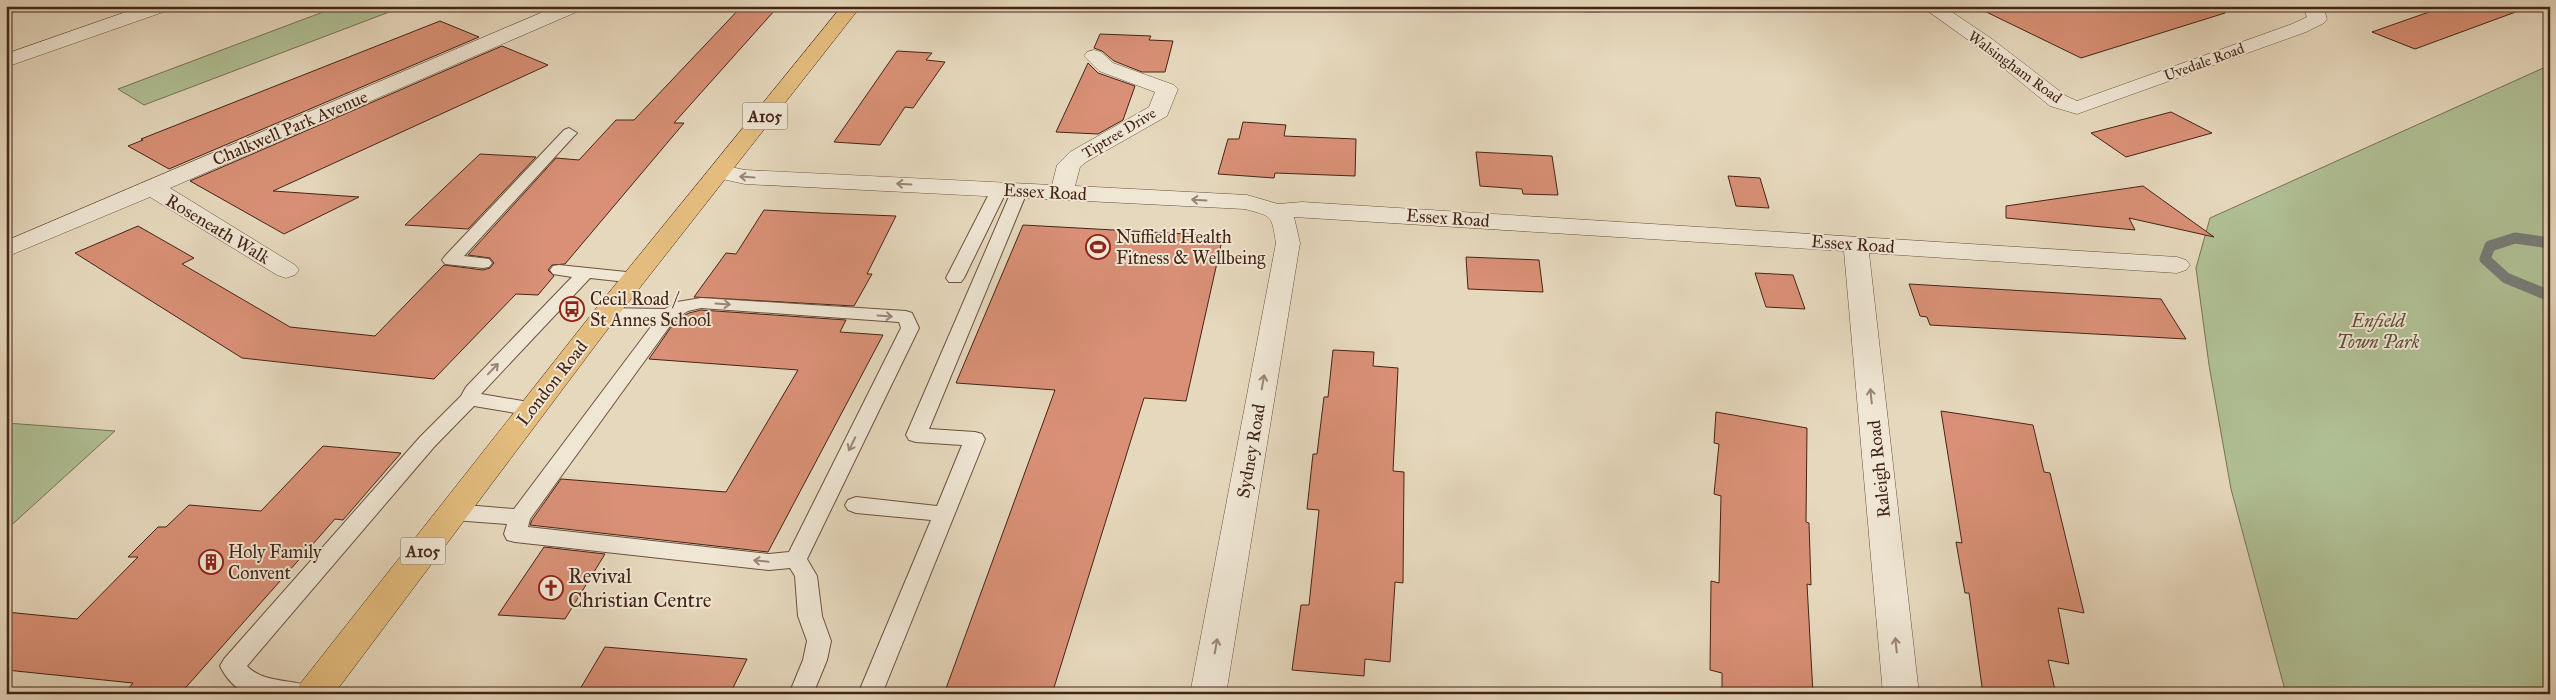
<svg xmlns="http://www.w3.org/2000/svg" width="2556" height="700" font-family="'IM FELL Great Primer',serif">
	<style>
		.green { fill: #b0c095; stroke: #7a7256 }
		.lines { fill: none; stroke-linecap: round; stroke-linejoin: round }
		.stream { stroke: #787d79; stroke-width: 11 }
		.building { fill: #d99076; stroke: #452416 }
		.service-casing { stroke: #6d5140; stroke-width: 2 }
		.minor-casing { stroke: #6d5140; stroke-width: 1 }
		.primary-casing { stroke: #452416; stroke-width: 1 }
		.service { fill: #efe6d4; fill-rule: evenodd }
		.minor { fill: #efe6d4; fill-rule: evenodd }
		.primary { fill: #e3bc7e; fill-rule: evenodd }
		.oneway { stroke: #9a8575 }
		.labels { text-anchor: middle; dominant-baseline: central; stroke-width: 4; stroke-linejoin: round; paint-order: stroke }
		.far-street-label { font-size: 15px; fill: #452416; stroke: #efe6d4 }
		.shield { fill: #efe6d4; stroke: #785e4f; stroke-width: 1 }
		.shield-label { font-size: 16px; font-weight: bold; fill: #452416 }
		.street-label { font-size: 18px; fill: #452416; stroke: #efe6d4 }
		.poi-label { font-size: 18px; fill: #452416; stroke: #efe6d4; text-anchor: start }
		.park-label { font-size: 18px; font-style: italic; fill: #604b36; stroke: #efe6d4 }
		.near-poi-label { font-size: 21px; fill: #452416; stroke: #efe6d4; text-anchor: start }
	</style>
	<rect width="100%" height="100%" fill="#e6d8bd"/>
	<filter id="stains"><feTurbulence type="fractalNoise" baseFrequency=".004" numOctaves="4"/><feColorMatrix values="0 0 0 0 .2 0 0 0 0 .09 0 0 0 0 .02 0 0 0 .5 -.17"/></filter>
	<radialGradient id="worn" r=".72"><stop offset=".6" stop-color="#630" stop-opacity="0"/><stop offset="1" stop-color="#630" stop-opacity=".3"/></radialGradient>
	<!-- green -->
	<g class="green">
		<polygon points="339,6 405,6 144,105 118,89"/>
		<polygon points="2550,65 2550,694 2286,694 2231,489 2209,365 2196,268 2210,218"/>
		<polygon points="6,423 115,431 6,530"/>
	</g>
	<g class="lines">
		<!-- stream -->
		<polyline class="stream" points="2550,243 2515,238 2490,246 2485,259 2506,278 2550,296"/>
	</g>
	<!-- building -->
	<g class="building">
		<polygon points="742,6 771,6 775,10 674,123 684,123 565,264 552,265 548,270 554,276 538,295 516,294 434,379 242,358 75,253 138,226 194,258 182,264 290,327 375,336 444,265 483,270 490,268 494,263 490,258 468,255 556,158 579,160 616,120 634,120"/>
		<polygon points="1974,6 2224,6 2225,13 2081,58"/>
		<polygon points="2446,6 2521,6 2521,10 2415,49 2372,32"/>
		<polygon points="440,21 479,37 169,169 128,146 143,140 141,139"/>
		<polygon points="1100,34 1151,36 1149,40 1173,41 1165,72 1142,72 1114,61 1102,51 1094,48"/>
		<polygon points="502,46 548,65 273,191 359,197 284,234 190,181"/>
		<polygon points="897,51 932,53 926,60 945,62 913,108 905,107 880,145 834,142"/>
		<polygon points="1088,63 1098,73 1135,86 1123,120 1098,134 1056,132"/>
		<polygon points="2171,112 2212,133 2126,157 2091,133"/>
		<polygon points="1243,122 1286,125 1284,136 1356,139 1355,176 1275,173 1274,178 1218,174 1228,139 1239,139"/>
		<polygon points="1476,152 1552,156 1558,195 1523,194 1522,189 1480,186"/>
		<polygon points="480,154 536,157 468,229 405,225"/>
		<polygon points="1728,176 1760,178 1769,208 1736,206"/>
		<polygon points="2143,186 2214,237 2129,218 2135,230 2006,218 2006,206"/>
		<polygon points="764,210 821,213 896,216 867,274 872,274 854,306 694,297 726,253 736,254"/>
		<polygon points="1023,225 1223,236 1186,401 1144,398 1052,694 944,694 1055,390 956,383"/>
		<polygon points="1466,257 1539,260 1543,292 1468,289"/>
		<polygon points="1755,273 1793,275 1805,309 1766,307"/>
		<polygon points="1909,284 2161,299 2186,339 1930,325 1927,317 1920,316"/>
		<polygon points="701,310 846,320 840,332 883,335 768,552 530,525 532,520 561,479 726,492 798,370 649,359 676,320 689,313"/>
		<polygon points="1333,350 1374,352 1373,366 1398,368 1393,471 1404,472 1403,583 1395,582 1390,662 1365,659 1364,676 1292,670 1301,605 1309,605 1319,510 1307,509 1313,454 1317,454 1324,397 1328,397"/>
		<polygon points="1941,411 2033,425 2044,472 2050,473 2084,613 2058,608 2069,664 2048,660 2056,694 1983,694 1969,593 1965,593 1956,542 1962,543"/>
		<polygon points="1716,412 1807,428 1806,522 1809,523 1811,585 1807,584 1813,694 1722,694 1722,673 1710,670 1711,581 1719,583 1721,496 1714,494 1719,444 1714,443"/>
		<polygon points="323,446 401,453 343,520 335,519 180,694 124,694 133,683 6,670 6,612 77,619 138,557 128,557 158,527 166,527 189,505 261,511"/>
		<polygon points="544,547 605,554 565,619 498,615"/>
		<polygon points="605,647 747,659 730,694 577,694"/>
	</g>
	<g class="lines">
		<defs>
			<g id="service">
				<polygon points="569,128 577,133 574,136 464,256 489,259 492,263 489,267 483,268 445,264 442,260 445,256 564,130"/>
				<polygon points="999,185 1007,190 964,278 961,282 949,282 946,278 991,190"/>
				<polygon points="1019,187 1027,192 929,429 975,432 982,434 985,439 882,694 858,694 931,520 856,513 848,510 845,505 848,500 856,497 937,506 962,445 916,442 909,440 906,435 1011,192"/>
				<path d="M559 265 636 273 642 274 645 278 642 282 636 283 590 278 481 394 540 404 543 409 540 414 533 416 474 406 434 447 247 666C263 683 290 679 313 687L316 694H249C236 690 226 678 220 666L224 659 420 437 461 396 466 387 572 277 553 274 550 270 553 266Z"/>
				<path d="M701 298 906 311 912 313 919 328 807 559 817 576 822 616 831 641 827 660 813 694H789L803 660 807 641 798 616 795 576 790 568 769 570 515 542 507 540 504 534 507 524 453 520 445 517 442 512 445 507 453 504 514 509 656 320 607 318 601 316 598 312 601 308 665 309 677 302ZM701 308 899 322 901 328 789 552 769 554 528 527 530 519 675 319 688 311Z"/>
			</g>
			<g id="minor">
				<polygon points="143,6 171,6 169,10 6,67 6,54"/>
				<polygon points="557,6 583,6 581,10 170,188 295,265 299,270 295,275 286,278 277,275 150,197 6,257 6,241"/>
				<path d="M1572 6H1613L1611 10C1599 13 1586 13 1574 10Z"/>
				<polygon points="1921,6 1943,6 1992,39 2066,96 2077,101 2292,24 2307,17 2303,6 2323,6 2327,19 2324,23 2306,32 2077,114 2050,106 1978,47"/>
				<path d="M1094 50 1101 52 1113 63 1174 85 1178 89 1167 116 1086 162 1080 167 1075 186 1247 195 1278 204 1302 202 2177 257 2186 260 2190 265 2186 270 2177 273 1869 253 1919 694H1883L1844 251 1294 217 1300 243 1226 694H1190L1276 243C1271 214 1273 217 1245 209L745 184 713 177 709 172 713 167 721 165 745 170 1052 185 1057 165 1070 152 1149 107 1155 92 1099 71 1084 56 1087 52Z"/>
			</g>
			<polygon id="primary" points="842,6 861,6 616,318 334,694 295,694 300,684 598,306"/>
		</defs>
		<!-- service casing -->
		<use href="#service" class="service-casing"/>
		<!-- minor casing -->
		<use href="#minor" class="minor-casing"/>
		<!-- primary casing -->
		<use href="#primary" class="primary-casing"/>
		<!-- service -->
		<use href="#service" class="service"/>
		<!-- minor -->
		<use href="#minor" class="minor"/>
		<!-- primary -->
		<use href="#primary" class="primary"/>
	</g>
	<!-- one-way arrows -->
	<defs><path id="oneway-shaft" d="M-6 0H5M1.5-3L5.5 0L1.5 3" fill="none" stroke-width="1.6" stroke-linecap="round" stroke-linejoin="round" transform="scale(1.25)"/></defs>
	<g class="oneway">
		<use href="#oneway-shaft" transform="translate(747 177) rotate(-176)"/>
		<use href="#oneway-shaft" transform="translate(904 184) rotate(-177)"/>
		<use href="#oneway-shaft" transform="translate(1199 200) rotate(-177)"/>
		<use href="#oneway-shaft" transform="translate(723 304) rotate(4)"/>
		<use href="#oneway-shaft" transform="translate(885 316) rotate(4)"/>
		<use href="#oneway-shaft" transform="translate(493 369) rotate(-46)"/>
		<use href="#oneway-shaft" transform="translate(1263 382) rotate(-80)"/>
		<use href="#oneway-shaft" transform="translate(1871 396) rotate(-96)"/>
		<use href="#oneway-shaft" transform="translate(852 444) rotate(116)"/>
		<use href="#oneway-shaft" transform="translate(761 561) rotate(-174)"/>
		<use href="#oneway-shaft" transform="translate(1896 645) rotate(-96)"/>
		<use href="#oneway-shaft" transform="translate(1216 646) rotate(-80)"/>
	</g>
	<!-- icons -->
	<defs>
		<symbol id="stadium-ring" viewBox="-11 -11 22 22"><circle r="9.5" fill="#efe6d4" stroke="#8f2418" stroke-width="1.5"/><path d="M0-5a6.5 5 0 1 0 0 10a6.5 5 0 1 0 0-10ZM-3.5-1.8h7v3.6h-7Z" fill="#8f2418"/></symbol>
		<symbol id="bus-ring" viewBox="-11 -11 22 22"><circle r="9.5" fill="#efe6d4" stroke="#8f2418" stroke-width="1.5"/><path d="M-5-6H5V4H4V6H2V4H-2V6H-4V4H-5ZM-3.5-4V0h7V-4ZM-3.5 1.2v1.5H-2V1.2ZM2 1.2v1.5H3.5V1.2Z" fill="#8f2418"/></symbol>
		<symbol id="building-ring" viewBox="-11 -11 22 22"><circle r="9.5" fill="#efe6d4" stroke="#8f2418" stroke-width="1.5"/><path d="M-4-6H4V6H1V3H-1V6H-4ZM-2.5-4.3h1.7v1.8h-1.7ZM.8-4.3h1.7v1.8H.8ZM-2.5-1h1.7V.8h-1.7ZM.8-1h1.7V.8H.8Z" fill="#8f2418"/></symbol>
		<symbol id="church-ring" viewBox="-11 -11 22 22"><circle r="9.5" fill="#efe6d4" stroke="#8f2418" stroke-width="1.5"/><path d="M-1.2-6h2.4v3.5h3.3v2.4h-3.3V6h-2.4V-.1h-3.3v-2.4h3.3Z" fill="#8f2418"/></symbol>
	</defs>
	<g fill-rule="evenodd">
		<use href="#stadium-ring" x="1084" y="233" width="28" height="28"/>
		<use href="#bus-ring" x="558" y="295" width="28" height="28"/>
		<use href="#building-ring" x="197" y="548" width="28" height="28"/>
		<use href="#church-ring" x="537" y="574" width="28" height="28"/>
	</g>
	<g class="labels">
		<!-- far-street labels -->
		<g class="far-street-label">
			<text transform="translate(2204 62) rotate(-20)">Uvedale Road</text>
			<text transform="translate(2015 67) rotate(36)">Walsingham Road</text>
			<text transform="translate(1119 133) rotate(-31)">Tiptree Drive</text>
		</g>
		<!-- shield labels -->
		<g class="shield">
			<rect x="742.5" y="102.5" width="45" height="27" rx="4"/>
			<rect x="400.5" y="537.5" width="45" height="27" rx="4"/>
		</g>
		<g class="shield-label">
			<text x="765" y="116">A105</text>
			<text x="423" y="551">A105</text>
		</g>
		<!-- street labels -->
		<g class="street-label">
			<text transform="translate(290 128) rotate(-23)">Chalkwell Park Avenue</text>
			<text transform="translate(1045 192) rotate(3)">Essex Road</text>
			<text transform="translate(1448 218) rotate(4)">Essex Road</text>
			<text transform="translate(218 229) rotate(31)">Roseneath Walk</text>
			<text transform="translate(1853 244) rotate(4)">Essex Road</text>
			<text transform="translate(552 383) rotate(-52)">London Road</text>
			<text transform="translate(1251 451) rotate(-80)">Sydney Road</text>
			<text transform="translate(1879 469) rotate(-96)">Raleigh Road</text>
		</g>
		<!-- poi labels -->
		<g class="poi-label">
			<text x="1116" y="237">Nuffield Health<tspan x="1116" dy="21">Fitness &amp; Wellbeing</tspan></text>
			<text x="590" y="299">Cecil Road /<tspan x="590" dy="21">St Annes School</tspan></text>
			<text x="228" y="552">Holy Family<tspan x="228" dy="21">Convent</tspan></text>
		</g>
		<!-- park labels -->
		<g class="park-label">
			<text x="2378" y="321">Enfield<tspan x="2378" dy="21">Town Park</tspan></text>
		</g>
		<!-- near-poi labels -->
		<g class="near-poi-label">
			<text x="568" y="576">Revival<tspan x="568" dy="24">Christian Centre</tspan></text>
		</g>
	</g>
	<!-- margin -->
	<rect width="2556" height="700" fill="none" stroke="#e6d8bd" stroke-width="25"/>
	<rect x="8" y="8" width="2541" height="685" fill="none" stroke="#452416" stroke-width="2.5"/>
	<rect x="12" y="12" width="2531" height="675" fill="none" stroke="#452416"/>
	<rect width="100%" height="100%" filter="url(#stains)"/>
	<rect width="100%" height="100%" fill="url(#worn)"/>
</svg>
